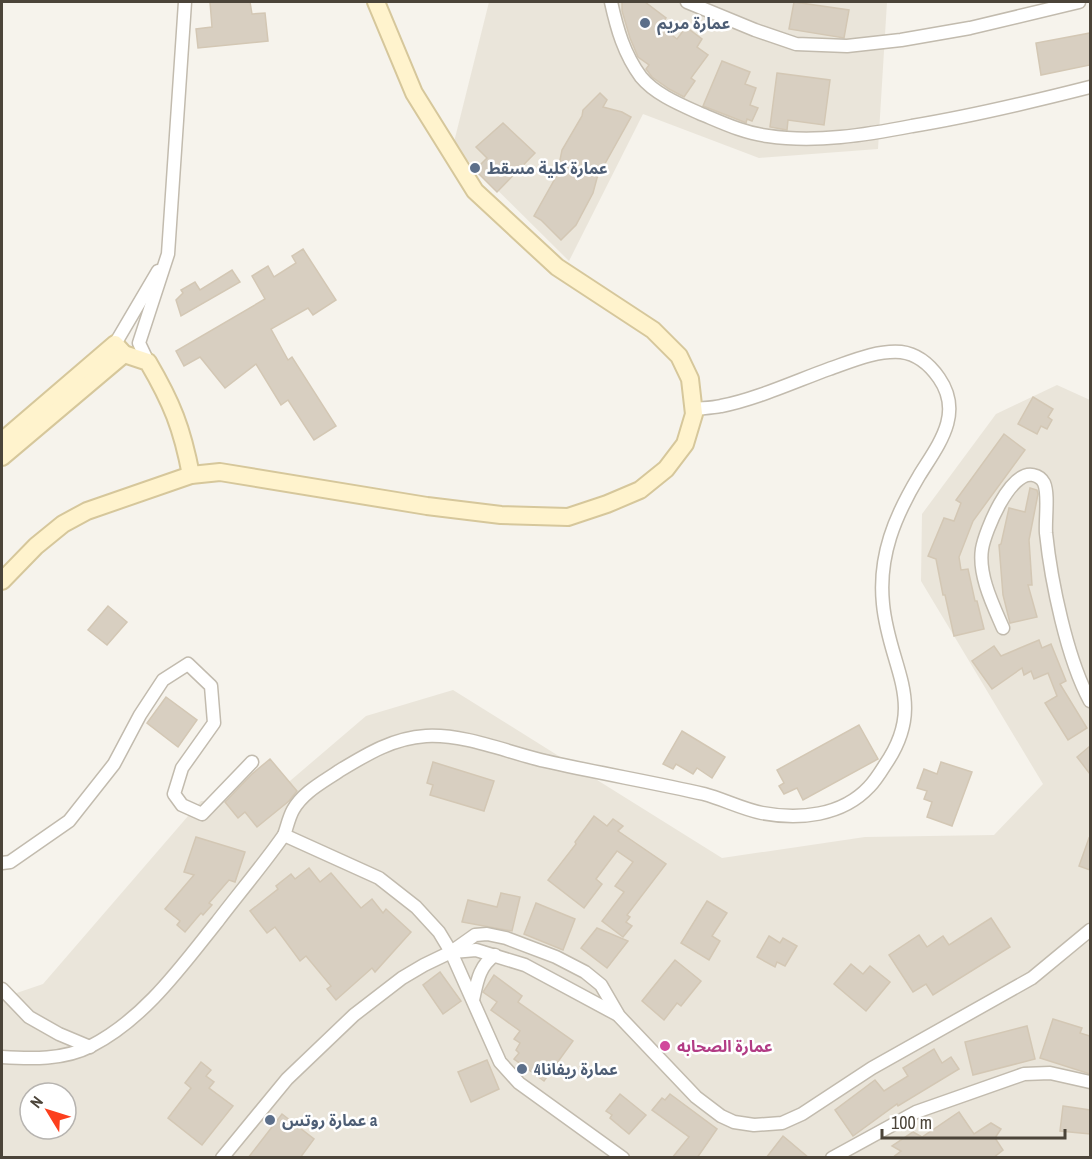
<svg xmlns="http://www.w3.org/2000/svg" width="1092" height="1159" font-family="'Archivo Narrow','Noto Sans Arabic',sans-serif">
	<style>
		.residential { fill: #eae5da; fill-rule: evenodd }
		.building { fill: #d8cfc1; stroke: #d3c7b4; stroke-width: 1.5 }
		.lines { fill: none; stroke-linecap: round; stroke-linejoin: round }
		.street-casing { stroke: #c2bbae; stroke-width: 15 }
		.secondary-casing { stroke: #d6c79b; stroke-width: 20 }
		.street { stroke: #fff; stroke-width: 12 }
		.secondary { stroke: #fff3cd; stroke-width: 16 }
		.service-dot { fill: #5c6f8a; stroke: #fff; stroke-width: 2 }
		.hotel-dot { fill: #d1479c; stroke: #fff; stroke-width: 2 }
		.labels { text-anchor: middle; dominant-baseline: central; stroke-width: 5; stroke-linejoin: round; paint-order: stroke }
		.service-label { font-size: 16px; font-weight: bold; fill: #4e5e75; stroke: #fff; text-anchor: start }
		.hotel-label { font-size: 16px; font-weight: bold; fill: #b23c85; stroke: #fff; text-anchor: start }
	</style>
	<rect width="100%" height="100%" fill="#f6f3ec"/>
	<!-- residential -->
	<g class="residential">
		<polygon points="489,2 887,2 878,149 759,158 643,114 569,261 453,146"/>
		<path d="M1057 385 1090 400V1157H2V998L43 984 201 801 270 798 366 716 453 690 722 858 865 837 994 835 1043 784 921 581 922 514 996 414ZM30 1093H66V1129H30Z"/>
	</g>
	<!-- building -->
	<g class="building">
		<polygon points="210,2 250,2 252,14 265,13 268,41 198,48 196,29 212,27"/>
		<polygon points="622,2 645,2 666,18 660,26 677,39 686,27 702,39 697,47 708,55 691,78 695,81 684,97 669,89 652,77 646,69 649,65 638,57 630,38 622,11"/>
		<polygon points="794,2 849,10 844,38 789,29"/>
		<polygon points="1090,33 1090,65 1041,75 1036,43"/>
		<polygon points="722,61 750,72 745,84 756,88 750,105 758,108 752,121 747,119 746,123 744,122 703,106"/>
		<polygon points="777,73 830,80 824,125 788,120 787,130 770,127"/>
		<polygon points="600,93 607,100 603,107 622,112 631,117 597,178 593,193 576,225 561,240 541,220 534,216 557,175 562,150 582,116 583,110"/>
		<polygon points="503,123 535,153 497,192 475,170 487,158 476,147"/>
		<polygon points="303,249 336,300 313,315 308,308 271,329 288,360 292,357 336,426 314,440 288,400 281,405 256,364 225,388 200,357 184,366 176,351 265,299 252,276 268,266 274,277 296,263 292,256"/>
		<polygon points="232,270 240,282 181,316 176,300 183,293 181,290 195,282 200,290"/>
		<polygon points="1033,397 1053,409 1048,417 1052,420 1047,429 1041,426 1037,434 1018,424"/>
		<polygon points="1004,434 1025,450 973,521 959,557 961,570 968,569 975,601 977,601 984,629 954,636 945,595 943,595 936,559 928,556 944,518 954,521 961,503 956,500"/>
		<polygon points="1030,488 1037,490 1038,494 1029,540 1032,585 1028,585 1037,617 1010,623 1003,595 999,545 1001,544 1009,508 1025,512"/>
		<polygon points="108,606 127,622 107,645 88,630"/>
		<polygon points="1039,640 1042,648 1051,644 1066,681 1060,684 1087,728 1068,740 1045,703 1057,696 1048,673 1034,679 1031,671 1024,675 1022,668 992,689 972,661 994,646 1001,656"/>
		<polygon points="166,697 197,720 178,747 147,723"/>
		<polygon points="859,725 878,759 803,800 797,788 784,794 779,786 784,783 777,770"/>
		<polygon points="682,731 725,757 712,778 697,768 693,774 676,764 673,769 663,764"/>
		<polygon points="1090,746 1090,774 1077,757"/>
		<polygon points="270,759 297,791 289,801 257,827 245,812 238,818 225,802 252,774"/>
		<polygon points="433,762 494,781 484,811 430,795 433,785 427,783"/>
		<polygon points="941,762 972,772 952,826 927,817 932,802 924,799 927,791 917,788 924,769 937,774"/>
		<polygon points="594,816 607,826 613,819 623,826 618,831 666,864 627,915 630,917 626,922 632,926 623,937 602,921 624,892 615,886 633,862 617,851 596,879 602,884 584,908 548,880 576,844 575,842"/>
		<polygon points="196,837 245,852 235,882 229,880 209,903 212,905 203,915 201,913 185,932 177,925 180,921 165,909 194,875 184,872"/>
		<polygon points="1089,838 1090,839 1090,870 1079,866"/>
		<polygon points="309,868 320,882 331,873 361,908 372,899 383,913 386,909 411,932 375,972 372,968 336,1000 327,989 331,986 306,956 300,961 275,927 267,933 250,911 278,889 276,886 291,874 295,879"/>
		<polygon points="501,893 520,897 512,931 462,922 468,900 497,907"/>
		<polygon points="707,901 727,913 712,936 720,941 709,960 681,943"/>
		<polygon points="536,903 575,919 563,950 524,934"/>
		<polygon points="991,918 1010,947 933,995 926,984 913,992 889,955 919,935 927,947 943,936 949,945"/>
		<polygon points="597,928 628,941 607,968 581,948"/>
		<polygon points="769,936 780,943 783,938 797,946 785,966 777,962 775,967 757,957"/>
		<polygon points="675,960 701,981 681,1006 677,1003 664,1020 642,1001"/>
		<polygon points="851,964 863,974 870,966 890,982 866,1011 834,984"/>
		<polygon points="440,972 461,1001 443,1014 423,985"/>
		<polygon points="494,975 522,996 518,1002 573,1041 544,1081 514,1059 519,1053 516,1050 520,1043 514,1039 520,1031 491,1010 497,1002 483,992"/>
		<polygon points="1053,1019 1082,1028 1080,1033 1090,1036 1090,1074 1040,1058"/>
		<polygon points="1027,1026 1035,1059 973,1075 965,1042"/>
		<polygon points="934,1049 942,1063 951,1057 959,1069 898,1106 897,1104 853,1136 835,1110 875,1080 884,1091 908,1076 903,1068"/>
		<polygon points="487,1060 499,1089 471,1102 458,1072"/>
		<polygon points="201,1062 211,1070 206,1076 214,1082 209,1088 233,1106 202,1145 168,1118 191,1088 185,1083"/>
		<polygon points="620,1094 646,1115 629,1134 610,1118 612,1115 606,1111"/>
		<polygon points="670,1094 717,1129 697,1158 672,1158 689,1137 652,1110 662,1098 665,1100"/>
		<polygon points="1063,1106 1090,1110 1090,1134 1060,1131"/>
		<polygon points="959,1112 974,1134 991,1123 1001,1129 995,1138 1003,1150 993,1158 892,1158 901,1151 892,1146 913,1132 922,1137"/>
		<polygon points="282,1114 314,1139 300,1158 248,1158"/>
		<polygon points="783,1136 809,1158 766,1158"/>
	</g>
	<g class="lines">
		<defs>
			<g id="street">
				<path d="M611 2C617 29 624 54 641 77 655 94 679 104 699 113 721 122 743 133 768 136 815 143 866 135 912 126 973 116 1031 102 1090 87"/>
				<polyline points="687,2 755,30 796,44 847,46 901,40 970,28 1079,2"/>
				<polyline points="115,344 158,271"/>
				<polyline points="148,362 139,343 168,254 185,2"/>
				<path d="M1003 628C993 605 978 575 982 549 985 531 1010 470 1033 475 1038 476 1042 479 1044 483 1049 494 1045 520 1046 533 1051 581 1067 659 1090 701"/>
				<polyline points="284,835 379,878 416,907 439,932 451,952 500,1062 519,1083 623,1158"/>
				<polyline points="2,863 10,862 69,821 114,764 140,715 163,680 188,664 211,686 214,723 182,768 174,794 182,805 202,814 252,762"/>
				<polyline points="453,952 476,950 525,965 618,1015"/>
				<polyline points="2,989 29,1017 59,1034 90,1047"/>
				<path d="M473 1000C477 982 479 966 495 955"/>
				<path d="M2 1057C31 1059 64 1060 91 1046 144 1019 181 967 217 922 239 893 263 865 284 835 287 827 289 817 293 810 303 792 323 782 339 771 367 754 393 738 426 736 466 734 506 752 545 761 598 773 651 782 704 794 723 799 742 809 762 813 799 820 842 816 869 787 875 781 880 773 885 765 928 703 889 668 883 604 878 556 895 516 919 476 938 445 964 414 939 378 930 365 917 354 901 352 877 350 852 361 829 369 796 381 754 400 721 406 712 408 703 408 694 409"/>
				<polyline points="222,1158 287,1079 354,1015 402,978 424,965 451,952 475,935 487,934 506,938 556,957 585,972 601,985 619,1016 696,1097 721,1116 734,1122 754,1125 782,1123 802,1114 872,1068 1032,978 1090,930"/>
				<polyline points="832,1158 916,1112 1024,1074 1050,1073 1090,1082"/>
			</g>
			<g id="secondary">
				<path d="M2 441 115 344 124 354 148 362C172 403 182 428 191 475"/>
				<polyline points="2,457 124,354"/>
				<polyline points="2,581 36,546 63,524 87,511 191,475 220,472 427,506 501,515 568,517 607,504 640,490 666,469 685,444 694,414 690,379 679,356 653,330 557,267 475,191 414,93 376,2"/>
			</g>
		</defs>
		<!-- street casing -->
		<use href="#street" class="street-casing"/>
		<!-- secondary casing -->
		<use href="#secondary" class="secondary-casing"/>
		<!-- street -->
		<use href="#street" class="street"/>
		<!-- secondary -->
		<use href="#secondary" class="secondary"/>
	</g>
	<!-- markers -->
	<g class="service-dot">
		<circle cx="645" cy="23" r="6"/>
		<circle cx="475" cy="168" r="6"/>
		<circle cx="522" cy="1069" r="6"/>
		<circle cx="270" cy="1120" r="6"/>
	</g>
	<circle class="hotel-dot" cx="665" cy="1046" r="6"/>
	<g class="labels">
		<!-- service labels -->
		<g class="service-label">
			<text x="657" y="23">عمارة مريم</text>
			<text x="487" y="168">عمارة كلية مسقط</text>
			<text x="534" y="1069">عمارة ريفانا4</text>
			<text x="282" y="1120">عمارة روتس a</text>
		</g>
		<!-- hotel labels -->
		<g class="hotel-label">
			<text x="677" y="1046">عمارة الصحابه</text>
		</g>
	</g>
	<!-- border -->
	<rect width="1092" height="1159" fill="none" stroke="#4b4439" stroke-width="6"/>
	<!-- north arrow -->
	<g transform="translate(48 1111) rotate(308)"><circle r="28" fill="#ffffff" stroke="#b7b4b0" stroke-width="1.5"/>
	<path d="M0-4.5L10 22L0 15L-10 22Z" fill="#fc3f1d"/>
	<text y="-9" font-size="16" font-weight="bold" text-anchor="middle" fill="#4b4439">N</text>
	</g>
	<!-- scale -->
	<path d="M882 1129v9h183v-9" fill="none" stroke="#4b4439" stroke-width="3"/>
	<text x="891" y="1129" font-size="18" fill="#4b4439" stroke="#ffffff" stroke-width="4.5" paint-order="stroke">100 m</text>
</svg>
